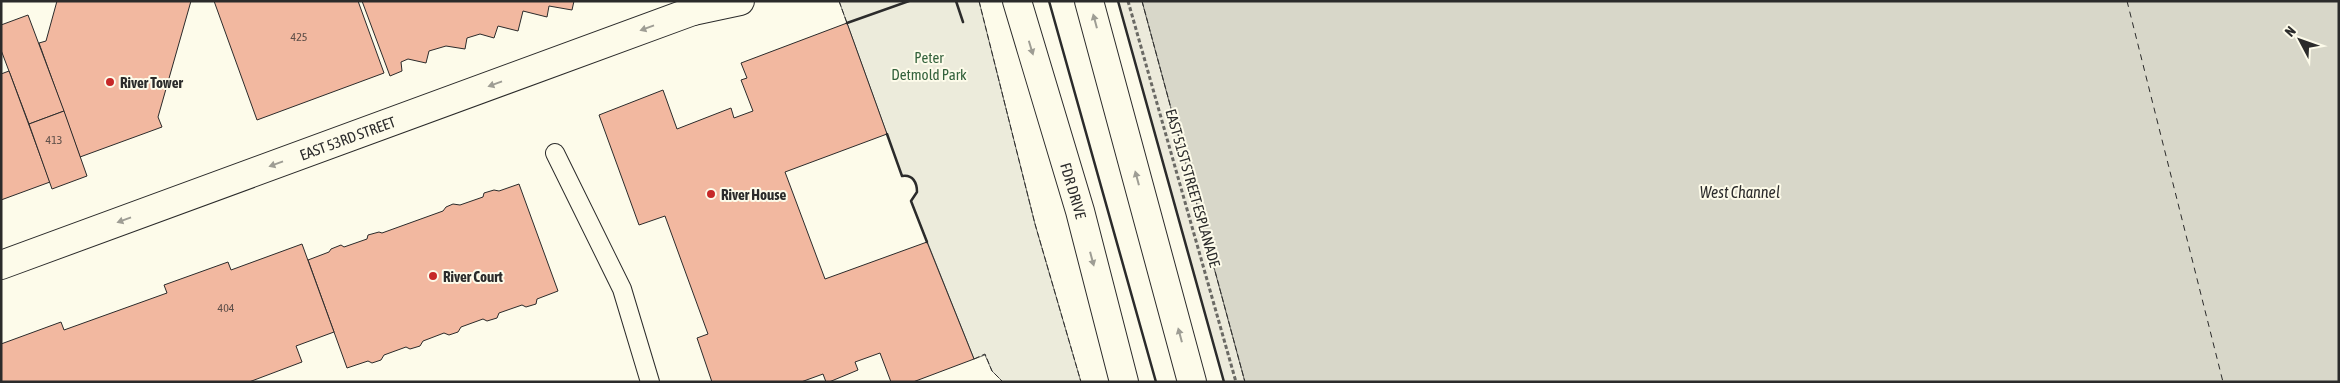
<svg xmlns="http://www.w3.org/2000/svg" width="2340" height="383" font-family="'Asap Condensed',sans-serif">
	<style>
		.green { fill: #ecebdb; stroke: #74746e }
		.parking { fill: #eceadb; stroke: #74746e }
		.water { fill: #d8d7c9; stroke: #74746e }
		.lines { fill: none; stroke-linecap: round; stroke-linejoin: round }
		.ferry { stroke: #2b2b2b; stroke-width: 1; stroke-dasharray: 6 5; stroke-linecap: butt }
		.building { fill: #f2b8a0; stroke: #2b2b2b }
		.lane-casing { stroke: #2b2b2b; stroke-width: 20 }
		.secondary-casing { stroke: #2b2b2b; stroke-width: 30 }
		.highway-casing { stroke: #2b2b2b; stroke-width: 30 }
		.path { stroke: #6a6964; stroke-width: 3; stroke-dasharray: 4 2.5; stroke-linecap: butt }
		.lane { stroke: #fdfbea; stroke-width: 18 }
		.secondary { stroke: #fdfbea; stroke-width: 28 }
		.highway { stroke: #fdfbea; stroke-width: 28 }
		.fence { stroke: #2b2b2b; stroke-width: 1; stroke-dasharray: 6 2.5; stroke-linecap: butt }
		.wall { stroke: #2b2b2b; stroke-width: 2.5 }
		.oneway { fill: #9e9d94 }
		.poi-dot { fill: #c62828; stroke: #fdfbea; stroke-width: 2 }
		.labels { text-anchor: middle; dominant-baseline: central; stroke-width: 4; stroke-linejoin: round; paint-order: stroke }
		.number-label { font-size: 12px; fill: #5d4e48 }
		.park-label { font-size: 15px; fill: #34623c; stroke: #fdfbea }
		.poi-label { font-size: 15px; font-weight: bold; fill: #2b2b2b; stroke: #fdfbea; text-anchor: start }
		.street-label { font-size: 15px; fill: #2b2b2b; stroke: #fdfbea }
		.water-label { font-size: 16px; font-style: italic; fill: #2b2b2b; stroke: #fdfbea }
	</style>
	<rect width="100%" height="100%" fill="#fdfbea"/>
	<!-- green -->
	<path class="green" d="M839 1H979L1035 224 1081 382H1003L992 371 985 355 974 359 911 201 917 192C917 183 913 174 902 176Z"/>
	<!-- parking -->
	<polygon class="parking" points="1118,1 1142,1 1245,382 1224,382"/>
	<!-- water -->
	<polygon class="water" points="1142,1 2339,1 2339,382 1245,382"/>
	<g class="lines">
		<!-- ferry -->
		<polyline class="ferry" points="2127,1 2223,382"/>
	</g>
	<!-- building -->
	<g class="building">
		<polygon points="57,1 191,1 158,117 162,127 80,157 39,43 46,41"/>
		<polygon points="214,1 358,1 384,73 257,120"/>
		<polygon points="362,1 574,1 572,10 549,6 547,17 523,11 518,31 498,26 494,38 480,34 467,38 465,49 446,46 429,51 426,63 408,59 401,62 402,71 390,76"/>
		<polygon points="28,15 64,111 29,124 1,50 1,25"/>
		<polygon points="847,23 887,134 785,172 825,279 927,242 974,359 913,382 891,382 880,353 855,362 858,370 829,382 826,382 823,374 801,382 712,382 697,338 708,334 665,216 639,225 599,115 663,90 677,129 731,108 734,118 753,111 741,80 747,78 741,63"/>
		<polygon points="9,71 50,182 1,200 1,74"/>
		<polygon points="64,111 87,176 52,189 29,124"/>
		<polygon points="519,184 558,291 537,299 536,304 526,307 522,305 499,313 497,318 487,321 483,319 461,327 458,332 449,335 444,333 423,341 420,346 410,349 406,347 384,355 381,360 372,363 368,361 347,368 308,260 329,252 331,249 341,245 344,247 367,239 368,235 379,232 382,233 443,211 446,207 453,204 460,205 483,197 484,193 494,190 499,191"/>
		<polygon points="302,244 334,332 296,346 302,362 249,382 1,382 1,344 61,322 64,330 167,293 164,285 228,262 231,270"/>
	</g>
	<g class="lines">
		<defs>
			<polyline id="lane" points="555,153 622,289 650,382"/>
			<g id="secondary">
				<path id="s1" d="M1 265 693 11"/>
			</g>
			<g id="highway">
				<path id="s2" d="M1017 1 1080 211 1124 382"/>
				<polyline points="1089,1 1192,382"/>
				<polyline points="693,11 740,1"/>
			</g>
		</defs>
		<!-- lane casing -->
		<use href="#lane" class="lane-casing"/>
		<!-- secondary casing -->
		<use href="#secondary" class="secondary-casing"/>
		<!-- highway casing -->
		<use href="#highway" class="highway-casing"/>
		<!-- path -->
		<polyline class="path" points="1128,1 1236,382"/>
		<!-- lane -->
		<use href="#lane" class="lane"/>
		<!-- secondary -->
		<use href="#secondary" class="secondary"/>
		<!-- highway -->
		<use href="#highway" class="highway"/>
		<!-- fence -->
		<g class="fence">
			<polyline points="839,1 847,23"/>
			<polyline points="979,1 1035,224 1081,382"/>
			<polyline points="1142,1 1245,382"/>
			<polyline points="974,359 985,354 992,371 1003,382"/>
		</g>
		<!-- wall -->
		<g class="wall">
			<polyline points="956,1 963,22"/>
			<polyline points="1049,1 1156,382"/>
			<polyline points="1118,1 1224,382"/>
			<polyline points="847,23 909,1"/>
			<path d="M887 134 902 176C913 174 917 183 917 192L911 201 927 242"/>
		</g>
	</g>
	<!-- one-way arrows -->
	<defs><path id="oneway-solid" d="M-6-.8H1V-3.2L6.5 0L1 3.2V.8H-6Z" transform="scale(1.25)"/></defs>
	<g class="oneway">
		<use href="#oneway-solid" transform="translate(1095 21) rotate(-105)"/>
		<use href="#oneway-solid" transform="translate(647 28) rotate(160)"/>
		<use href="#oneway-solid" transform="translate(1031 48) rotate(73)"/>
		<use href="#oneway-solid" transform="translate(495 84) rotate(160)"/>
		<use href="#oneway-solid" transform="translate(276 164) rotate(160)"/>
		<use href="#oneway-solid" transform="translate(1137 178) rotate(-105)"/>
		<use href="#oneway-solid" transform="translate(124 220) rotate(160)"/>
		<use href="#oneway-solid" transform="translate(1092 259) rotate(75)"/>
		<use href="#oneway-solid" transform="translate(1180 335) rotate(-105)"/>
	</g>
	<!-- markers -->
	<g class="poi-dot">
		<circle cx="110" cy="82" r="5"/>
		<circle cx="711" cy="194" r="5"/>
		<circle cx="433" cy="276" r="5"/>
	</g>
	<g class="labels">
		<!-- number labels -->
		<g class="number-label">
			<text x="299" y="37">425</text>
			<text x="54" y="140">413</text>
			<text x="226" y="308">404</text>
		</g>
		<!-- park labels -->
		<g class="park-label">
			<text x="929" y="57">Peter<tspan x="929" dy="17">Detmold Park</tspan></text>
		</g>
		<!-- poi labels -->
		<g class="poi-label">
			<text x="120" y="82">River Tower</text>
			<text x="721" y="194">River House</text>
			<text x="443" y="276">River Court</text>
		</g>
		<!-- street labels -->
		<g class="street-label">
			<text stroke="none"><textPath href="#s1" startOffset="369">EAST 53RD STREET</textPath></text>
			<text transform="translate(1193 188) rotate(74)">EAST 51ST STREET ESPLANADE</text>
			<text stroke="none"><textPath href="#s2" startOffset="198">FDR DRIVE</textPath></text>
		</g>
		<!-- water labels -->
		<g class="water-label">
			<text x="1740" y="192">West Channel</text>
		</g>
	</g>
	<!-- border -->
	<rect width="2340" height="383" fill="none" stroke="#2b2b2b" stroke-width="5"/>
	<!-- north arrow -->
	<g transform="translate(2300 40) rotate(311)" stroke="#fdfbea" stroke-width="4" paint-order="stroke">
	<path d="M0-4L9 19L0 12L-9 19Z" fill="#2b2b2b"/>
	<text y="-8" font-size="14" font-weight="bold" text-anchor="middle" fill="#2b2b2b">N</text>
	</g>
</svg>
